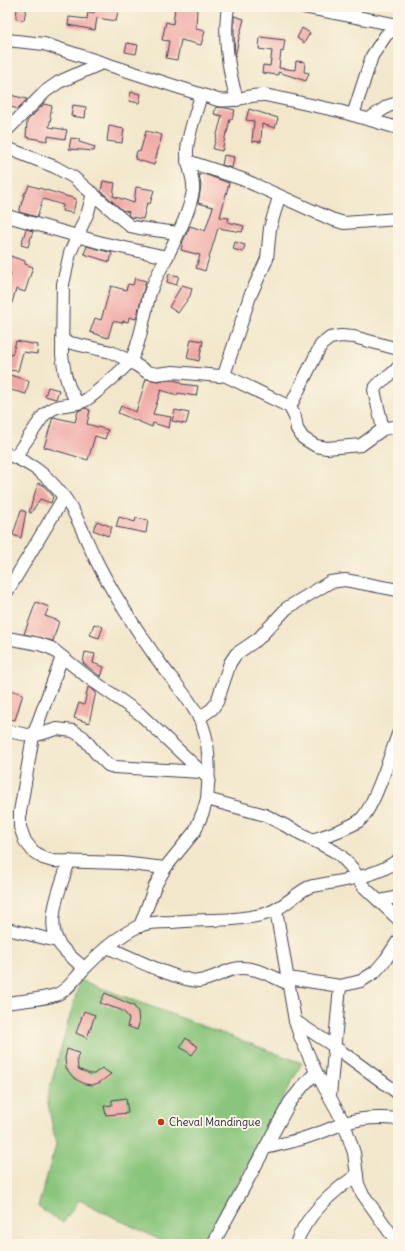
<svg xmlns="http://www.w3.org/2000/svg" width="405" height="1251" font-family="Delius,sans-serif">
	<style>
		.green { fill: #89c57b; stroke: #56745b }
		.building { fill: #f0a8a5 }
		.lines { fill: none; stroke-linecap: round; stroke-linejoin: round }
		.minor-casing { stroke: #414051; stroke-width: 14 }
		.minor { stroke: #fff; stroke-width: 12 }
		.poi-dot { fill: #c8321e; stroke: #fcf5e5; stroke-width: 1.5 }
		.labels { text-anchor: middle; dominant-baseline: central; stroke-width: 4; stroke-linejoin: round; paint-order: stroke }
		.poi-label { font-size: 11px; fill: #22223b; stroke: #fcf5e5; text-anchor: start }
	</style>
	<rect width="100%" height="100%" fill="#fcf5e5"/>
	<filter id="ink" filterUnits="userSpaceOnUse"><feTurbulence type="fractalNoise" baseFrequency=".025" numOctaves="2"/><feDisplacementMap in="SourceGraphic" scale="8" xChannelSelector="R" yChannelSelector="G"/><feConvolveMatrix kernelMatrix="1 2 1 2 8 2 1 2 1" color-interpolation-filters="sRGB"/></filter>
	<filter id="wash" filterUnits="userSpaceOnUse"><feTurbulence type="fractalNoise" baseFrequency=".012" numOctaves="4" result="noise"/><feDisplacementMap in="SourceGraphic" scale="16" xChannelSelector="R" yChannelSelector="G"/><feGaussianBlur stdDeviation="0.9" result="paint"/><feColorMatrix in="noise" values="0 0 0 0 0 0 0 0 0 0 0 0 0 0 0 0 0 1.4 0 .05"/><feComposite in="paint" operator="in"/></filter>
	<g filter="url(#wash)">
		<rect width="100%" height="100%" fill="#f2e7cb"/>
		<!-- green -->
		<polygon class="green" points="80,980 302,1063 204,1244 168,1244 79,1200 63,1223 38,1207 56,1145 47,1098"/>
		<g id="blocks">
			<!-- building -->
			<g class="building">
				<polygon points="95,7 108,7 108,9 118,11 116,21 97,18 95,30 68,25 69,17 87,19 88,12 94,13"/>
				<polygon points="175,7 197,7 196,29 205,31 201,45 181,40 177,60 166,58 169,41 162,40 166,22 173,24"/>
				<polygon points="17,8 26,9 24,20 16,19"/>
				<polygon points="234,16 244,19 239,38 235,57 234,31"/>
				<polygon points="302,28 310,33 304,43 297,38"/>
				<polygon points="260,37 285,40 283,52 281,51 279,68 295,70 296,61 305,62 304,72 309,73 306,81 278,72 278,75 262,73 263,65 270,66 272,51 259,49"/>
				<polygon points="127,43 138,45 136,54 125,52"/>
				<polygon points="131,92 141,94 139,103 129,101"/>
				<polygon points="10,95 27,99 18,109 7,106"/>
				<polygon points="44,104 52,106 50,116 51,117 49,127 67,130 65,139 48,136 47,141 26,137 27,121"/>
				<polygon points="73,105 86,107 85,118 71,116"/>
				<polygon points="216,107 227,108 235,110 232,119 230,119 227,133 226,133 222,151 213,149 222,116 214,114"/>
				<polygon points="249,109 278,118 275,128 262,124 261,142 252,141 254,121 246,120"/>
				<polygon points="109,126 124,129 122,143 107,141"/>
				<polygon points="146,131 162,135 154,165 135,159 137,151 140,152"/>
				<polygon points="71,138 79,139 79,142 95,147 94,151 69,149"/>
				<polygon points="224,155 234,157 232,168 222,165"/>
				<polygon points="199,174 204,174 229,183 220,217 229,218 228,222 244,226 242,232 218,228 205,271 196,268 200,255 181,250 183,241 190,226 205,231 213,207 198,203 201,186"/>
				<polygon points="103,181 115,183 113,196 134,203 136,187 154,190 150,204 147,203 143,219 131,217 128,215 129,212 122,210 101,191"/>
				<polygon points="29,185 76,199 73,213 62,211 63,205 43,199 37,217 19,212 25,192 26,193"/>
				<polygon points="26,229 33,231 28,247 21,245"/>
				<polygon points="235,242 245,245 243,252 233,249"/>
				<polygon points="87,246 112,253 110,262 84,254"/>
				<polygon points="7,255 25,261 25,264 33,267 25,292 16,289 9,313 7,313 7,287 11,273 7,272"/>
				<polygon points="169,274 179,276 176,285 167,282"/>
				<polygon points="135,278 146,281 136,319 129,317 128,322 123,321 122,323 113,321 108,338 90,332 95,318 101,320 111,286 126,290 128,284 133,285"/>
				<polygon points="182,285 192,288 190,296 178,313 169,307"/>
				<polygon points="191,339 203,341 199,361 187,358"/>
				<polygon points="16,341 38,345 37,354 23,352 18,371 7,370 7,353 12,355"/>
				<polygon points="7,374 29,381 26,394 7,389"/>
				<polygon points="146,379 158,381 173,380 181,382 181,384 198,386 196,396 178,393 177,395 161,390 153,414 171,417 169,428 153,423 152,427 118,413 121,406 136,412"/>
				<polygon points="48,387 59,390 56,399 45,396"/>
				<polygon points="85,408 90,410 87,424 108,430 105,439 95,436 88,460 44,447 53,417 75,422 78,411"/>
				<polygon points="175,410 189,413 186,424 172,421"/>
				<polygon points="38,483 43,485 53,496 51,503 40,499 31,513 29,512"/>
				<polygon points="21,510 26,512 21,538 13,535"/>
				<polygon points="119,517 135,522 136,518 148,520 146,533 116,527"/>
				<polygon points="97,521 112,527 108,536 93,530"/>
				<polygon points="36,602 49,607 45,616 59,621 53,641 24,634"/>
				<polygon points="94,624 103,627 99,638 90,635"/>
				<polygon points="85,652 95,654 93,663 104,667 101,677 83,663"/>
				<polygon points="88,687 96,692 89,723 74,718 79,703 84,705"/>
				<polygon points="7,689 23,694 15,720 7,718"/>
				<polygon points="105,993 134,1006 138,1012 139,1024 137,1030 127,1026 129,1019 126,1014 121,1010 100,1003"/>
				<polygon points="84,1011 95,1015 87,1038 76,1033"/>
				<polygon points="186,1038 198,1047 192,1055 180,1047"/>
				<polygon points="67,1049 79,1053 77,1058 78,1069 90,1074 94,1074 102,1068 111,1074 99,1083 92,1085 85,1084 77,1080 72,1076 66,1068 65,1058"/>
				<polygon points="126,1098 128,1113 106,1115 104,1106 112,1105 112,1100"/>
			</g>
		</g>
	</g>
	<g filter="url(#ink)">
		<use href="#blocks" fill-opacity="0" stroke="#414051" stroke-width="1"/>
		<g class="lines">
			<defs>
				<g id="minor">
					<path d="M228 7C223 39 228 69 237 100"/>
					<polyline points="304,7 398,25"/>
					<path d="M7 40 44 44 218 100C237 103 247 94 265 95L339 111 398 128"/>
					<polyline points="353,115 372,56 386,35 398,26"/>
					<polyline points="369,119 388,106 398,103"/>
					<polyline points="7,130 46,91 59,82 102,63"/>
					<polyline points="7,148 55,167 73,177 130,226 139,228 178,233"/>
					<polyline points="187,161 242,179 331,219 344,223 398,219"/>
					<path d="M7 216 102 243 167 257C177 236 189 214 193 191 195 178 186 165 187 151 187 137 197 110 201 95"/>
					<polyline points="62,341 111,352 130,361 147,372 157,374 173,372 220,376 224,375 250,296 267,259 270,228 279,197"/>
					<polyline points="224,375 290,407 295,417 297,429 303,438 316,446 327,448 361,445 383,429 398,426"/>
					<polyline points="77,403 69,387 65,374 62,355 63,284 70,253 88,212 93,193"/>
					<polyline points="290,407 321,345 330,338 341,336 354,337 398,349"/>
					<path d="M383 429 374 390C378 380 392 377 398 367"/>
					<path d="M7 454C34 465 46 474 64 497 78 515 84 536 94 556 102 573 112 590 122 606 135 627 148 647 163 667 176 684 196 707 203 727 210 746 209 778 207 799L265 815 334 851 341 856 352 868 363 886 398 919"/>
					<path d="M15 457 44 415C60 401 67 408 84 401 92 397 125 368 130 361 140 347 145 310 150 293 154 280 161 268 167 257"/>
					<polyline points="7,592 64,497"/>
					<polyline points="7,638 39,644 51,648 89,678 140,714 209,779"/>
					<polyline points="62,657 33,736 20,812 20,827 25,841 33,851 43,858 53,861 122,863 165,868"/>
					<polyline points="199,718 212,709 217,702 230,663 236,654 258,639 287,608 330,582 345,580 398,590"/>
					<polyline points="7,731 33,736 57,729 73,731 83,737 96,753 108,765 114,767 201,772"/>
					<path d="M312 840C327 835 345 830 359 821 373 811 391 753 398 734"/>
					<path d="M69 861C62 884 45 919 58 942 64 952 75 960 84 968"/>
					<polyline points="379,901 398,897"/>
					<polyline points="276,910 295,1021 300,1036 316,1072 344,1123 354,1153 358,1184 362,1193 398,1244"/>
					<polyline points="140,926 155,886 165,868 195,831 203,812 207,799"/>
					<polyline points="7,929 57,941"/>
					<path d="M107 947C128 956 178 981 199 981 209 980 223 972 234 969 251 964 273 977 289 984"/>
					<polyline points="288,978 340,986 361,981 375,972 386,959 398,941"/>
					<path d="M7 1003C23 1000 43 1000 58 994 69 989 75 978 84 969 100 952 118 936 139 926 148 922 162 922 172 922 202 919 235 922 265 914 283 909 293 895 309 887 336 881 376 878 398 860"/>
					<polyline points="295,1021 335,1047 398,1093"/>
					<polyline points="330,1096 340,986"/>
					<path d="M265 1148C283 1144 300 1140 316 1134 326 1131 336 1126 345 1123 363 1117 380 1117 398 1119"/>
					<polyline points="213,1244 290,1102 303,1086 316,1072"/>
					<path d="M296 1244C305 1216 333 1191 357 1175"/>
				</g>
			</defs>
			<!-- minor casing -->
			<use href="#minor" class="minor-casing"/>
			<!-- minor -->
			<use href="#minor" class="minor"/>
		</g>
	</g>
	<!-- markers -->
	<circle class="poi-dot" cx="161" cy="1122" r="4"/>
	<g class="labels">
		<!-- poi labels -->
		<g class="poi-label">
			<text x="169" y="1122">Cheval Mandingue</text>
		</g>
	</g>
	<!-- margin -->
	<rect width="405" height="1251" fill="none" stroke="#fcf5e5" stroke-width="24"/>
</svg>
